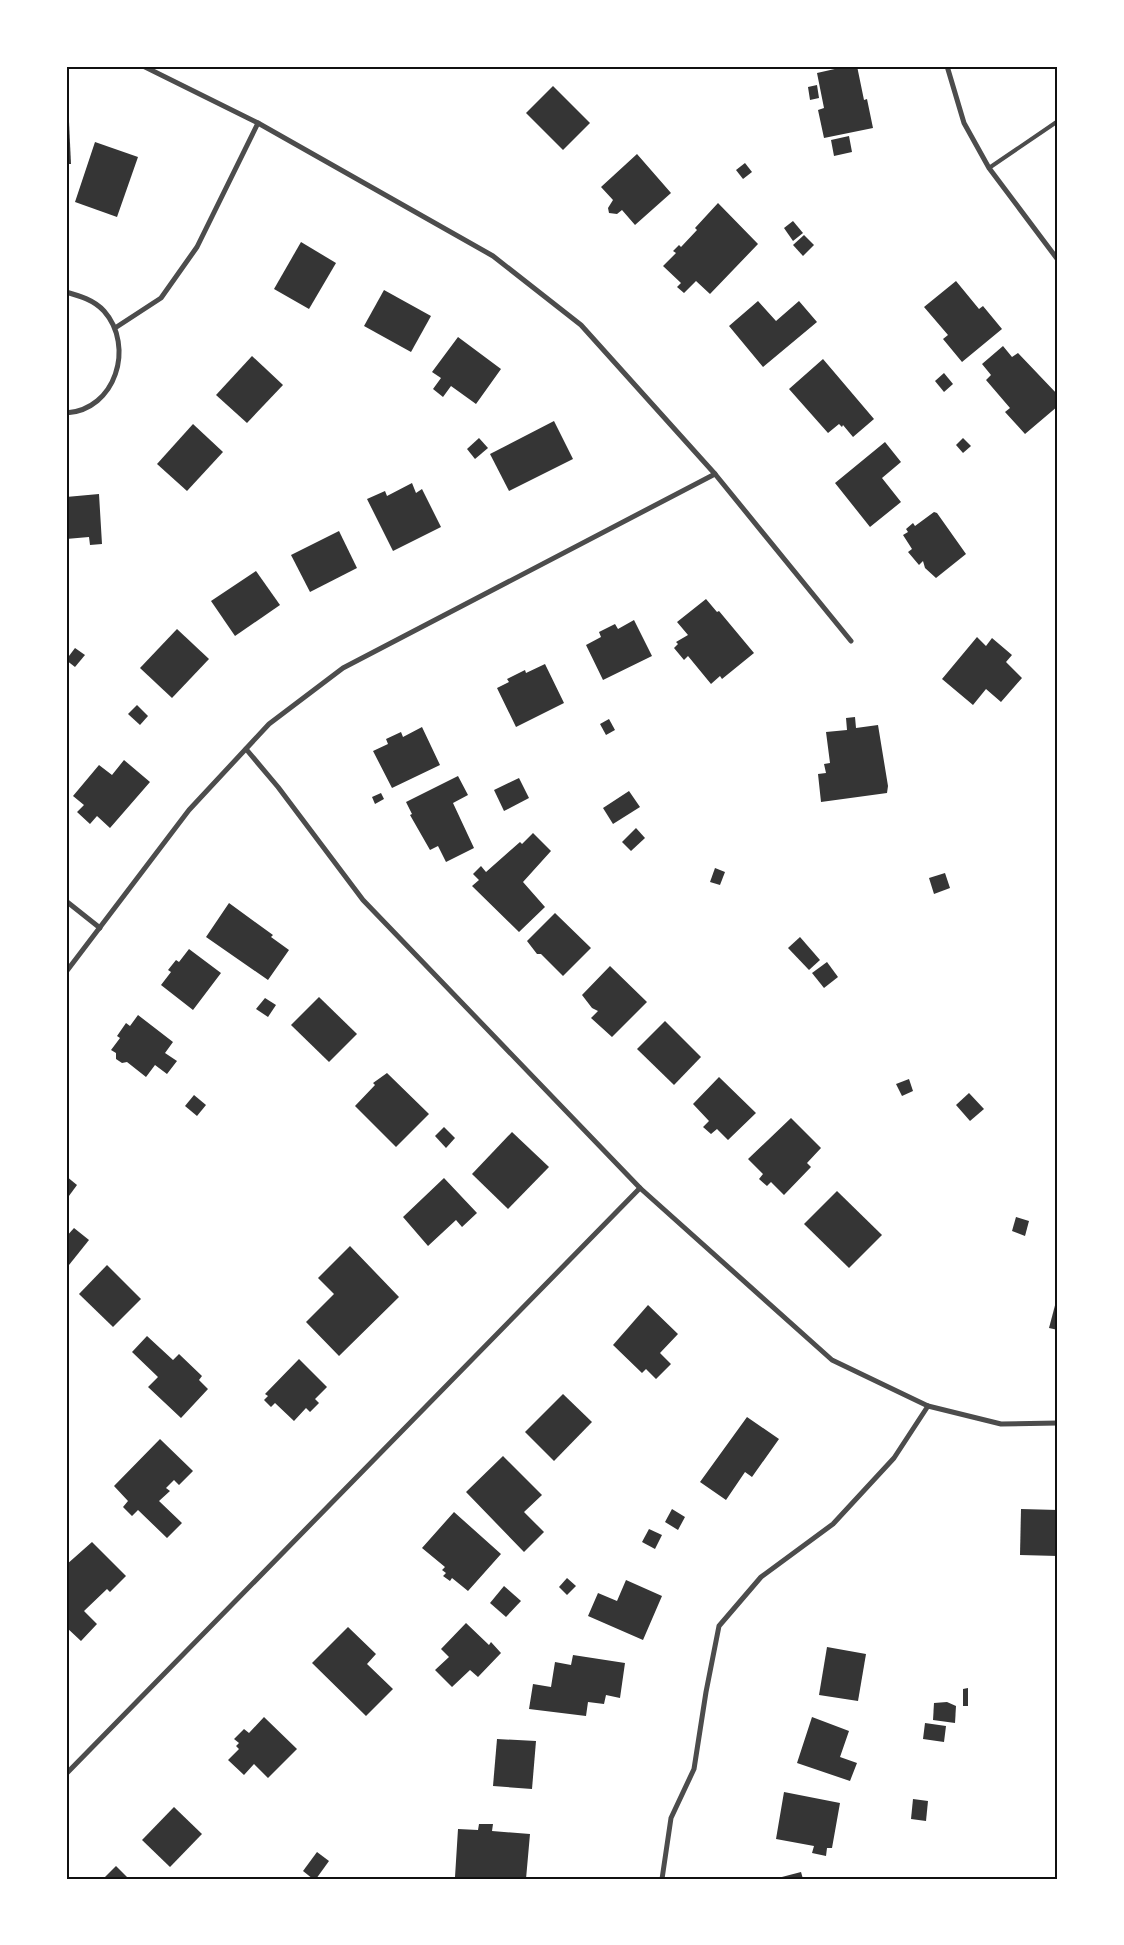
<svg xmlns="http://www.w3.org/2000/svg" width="1124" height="1945" font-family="Arial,sans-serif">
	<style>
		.building { fill: #353535 }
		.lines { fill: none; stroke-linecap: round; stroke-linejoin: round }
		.service { stroke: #4c4c4c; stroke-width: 4 }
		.minor { stroke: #4c4c4c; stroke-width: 5 }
		.neatline { fill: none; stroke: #111; stroke-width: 2 }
	</style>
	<rect width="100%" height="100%" fill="#fff"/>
	<!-- building -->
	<g class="building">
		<polygon points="848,66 857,66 864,100 867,99 873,128 824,138 818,110 824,108 817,73"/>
		<polygon points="817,85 819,98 810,100 808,87"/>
		<polygon points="553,86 590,123 563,150 526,113"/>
		<polygon points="66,122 69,122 71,164 66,164"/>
		<polygon points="849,136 852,152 834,156 831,140"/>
		<polygon points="95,142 138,157 117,217 75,202"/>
		<polygon points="637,154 671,193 635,225 622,210 617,214 609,213 608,208 613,200 601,187"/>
		<polygon points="745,163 752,172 743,179 736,170"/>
		<polygon points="718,203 758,244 710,294 696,281 684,293 677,287 681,283 663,266 676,253 673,251 679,245 681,247 697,230 695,228"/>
		<polygon points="793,221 803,233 793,241 784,228"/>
		<polygon points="804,235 814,245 803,256 793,245"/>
		<polygon points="301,242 336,263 309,309 274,289"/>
		<polygon points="956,281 979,309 983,306 1002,329 962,362 943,339 948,335 924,307"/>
		<polygon points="384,290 431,316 411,352 364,326"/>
		<polygon points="758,301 776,321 799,301 817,322 763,367 729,326"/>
		<polygon points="458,337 501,369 476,404 451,386 443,397 433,389 441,378 432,372"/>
		<polygon points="1003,346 1012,357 1018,353 1058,395 1058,406 1025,434 1005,412 1010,408 986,380 991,375 982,364"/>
		<polygon points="252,356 283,385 247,423 216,395"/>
		<polygon points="823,359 874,419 853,437 843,425 842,427 839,424 828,433 789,389"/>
		<polygon points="944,373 953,384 944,392 935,381"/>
		<polygon points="554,421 573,459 509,491 490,454"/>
		<polygon points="193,424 223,452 187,491 157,464"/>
		<polygon points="479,438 488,448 475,459 467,449"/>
		<polygon points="963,438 971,446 963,453 956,445"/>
		<polygon points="885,442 901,462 882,478 901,502 870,527 835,483"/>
		<polygon points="412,483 416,493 422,489 441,527 393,551 367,499 385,491 387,496"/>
		<polygon points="99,494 102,544 90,545 89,537 66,539 66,497"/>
		<polygon points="934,512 937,513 966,554 936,578 925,568 923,561 919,565 908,552 912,549 903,535 908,532 906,529 913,523 915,526"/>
		<polygon points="339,531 357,568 310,592 291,555"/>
		<polygon points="256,571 280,605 235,636 211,601"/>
		<polygon points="706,599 717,612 719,611 754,653 722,679 720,676 711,684 688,656 684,660 674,648 678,644 676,642 688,635 677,622"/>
		<polygon points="634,620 652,656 603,680 586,645 601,637 599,632 615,624 618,629"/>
		<polygon points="177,629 209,659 172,698 140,668"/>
		<polygon points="977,637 986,646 992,638 1012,655 1006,662 1022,678 1001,702 986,689 973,705 942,679"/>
		<polygon points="75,648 85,655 75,667 66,660"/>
		<polygon points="545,664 564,703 516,727 497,688 509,682 507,679 525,670 526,673"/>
		<polygon points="137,705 148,716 140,725 128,714"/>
		<polygon points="855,717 856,728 878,725 888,786 887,793 821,802 818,774 826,773 824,764 830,763 826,732 847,730 846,718"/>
		<polygon points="609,719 615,730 606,735 600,724"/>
		<polygon points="422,727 440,765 392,788 373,751 388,744 386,739 401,732 403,737"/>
		<polygon points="124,760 150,782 110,828 97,816 90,824 77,812 84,805 73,796 99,765 112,775"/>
		<polygon points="458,776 468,795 453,803 474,848 446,862 438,846 430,850 410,815 412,814 406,802"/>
		<polygon points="519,778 529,798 504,811 494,790"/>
		<polygon points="629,791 640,807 613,824 603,808"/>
		<polygon points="381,793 384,799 375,804 372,797"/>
		<polygon points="636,828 645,838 631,851 622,842"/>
		<polygon points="533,833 551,851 523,882 545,907 519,932 472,886 479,880 473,874 481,866 486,872 520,842 522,844"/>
		<polygon points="715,868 725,872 720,885 710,882"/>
		<polygon points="945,873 950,888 934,894 929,878"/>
		<polygon points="229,903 273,935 271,937 289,950 268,980 206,937"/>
		<polygon points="555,913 591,948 563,976 541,954 537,954 527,941"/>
		<polygon points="800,937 820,960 809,970 788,948"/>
		<polygon points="189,949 221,973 193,1010 161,985 171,972 168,970 176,960 179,962"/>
		<polygon points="827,962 838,977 824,988 812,973"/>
		<polygon points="610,966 647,1002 612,1037 591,1018 598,1011 592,1008 582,995"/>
		<polygon points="319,997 357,1034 329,1062 291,1025"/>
		<polygon points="265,998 276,1005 268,1017 256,1009"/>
		<polygon points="138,1015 173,1042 165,1053 177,1061 167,1074 155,1065 146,1077 127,1062 122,1063 116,1059 116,1053 111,1050 120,1038 117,1036 126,1023 130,1026"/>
		<polygon points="665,1021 701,1057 674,1085 637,1049"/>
		<polygon points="387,1073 429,1114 396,1147 355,1106 375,1085 373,1083"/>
		<polygon points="719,1077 756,1113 728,1140 717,1129 711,1134 703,1127 709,1121 693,1104"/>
		<polygon points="909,1079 913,1091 902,1096 896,1084"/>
		<polygon points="969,1093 984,1109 970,1121 956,1105"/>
		<polygon points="194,1095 206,1105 197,1116 185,1106"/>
		<polygon points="791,1118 821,1148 807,1163 811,1167 784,1195 771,1182 767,1186 759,1179 763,1174 748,1159"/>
		<polygon points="444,1127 455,1138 446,1148 435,1136"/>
		<polygon points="512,1132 549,1167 508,1209 472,1174"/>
		<polygon points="66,1176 77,1185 66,1200"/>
		<polygon points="444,1178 477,1213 462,1227 456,1220 428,1246 403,1217"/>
		<polygon points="837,1191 882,1235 849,1268 804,1224"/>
		<polygon points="1016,1217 1029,1221 1025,1236 1012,1231"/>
		<polygon points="74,1228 89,1240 69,1265 66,1263 66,1237"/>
		<polygon points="350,1246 399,1297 339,1356 306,1322 334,1294 318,1278"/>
		<polygon points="107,1265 141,1299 113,1327 79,1294"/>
		<polygon points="1058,1294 1058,1330 1049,1328"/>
		<polygon points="648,1305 678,1334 660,1353 671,1364 656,1379 646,1369 642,1373 613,1345"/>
		<polygon points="147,1336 173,1360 179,1354 202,1376 199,1380 208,1389 181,1418 148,1387 158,1377 132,1352"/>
		<polygon points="299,1359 327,1387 315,1399 319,1403 310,1412 306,1408 294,1421 275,1403 271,1407 264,1400 268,1396 265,1394"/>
		<polygon points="563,1394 592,1422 554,1461 525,1432"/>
		<polygon points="747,1417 779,1439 752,1477 745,1472 726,1500 700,1482"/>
		<polygon points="160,1439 193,1471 179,1485 174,1480 166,1488 170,1491 159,1501 182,1523 167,1538 138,1510 132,1516 123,1507 128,1501 114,1486"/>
		<polygon points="503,1456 542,1495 524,1512 544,1532 524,1552 466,1492"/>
		<polygon points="672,1509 685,1517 678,1530 665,1522"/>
		<polygon points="1021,1509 1058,1510 1058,1556 1020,1555"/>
		<polygon points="454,1512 501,1554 468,1591 452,1578 450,1581 443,1576 446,1573 442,1570 445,1567 422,1548"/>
		<polygon points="649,1529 662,1535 655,1549 642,1542"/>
		<polygon points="92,1542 126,1576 110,1592 107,1589 84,1611 97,1624 81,1641 66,1627 66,1565"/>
		<polygon points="567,1578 576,1586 567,1595 559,1587"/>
		<polygon points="626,1580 662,1596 643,1640 588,1616 598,1593 617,1601"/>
		<polygon points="504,1586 521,1601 506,1617 490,1603"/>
		<polygon points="466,1623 489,1645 491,1642 501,1653 478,1677 470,1670 452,1687 435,1670 449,1657 441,1649"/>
		<polygon points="348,1627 376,1654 367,1664 393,1689 366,1716 312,1663"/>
		<polygon points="827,1647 866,1654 858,1701 819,1695"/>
		<polygon points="573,1655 625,1663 620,1698 606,1695 604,1704 588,1702 586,1716 529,1709 533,1684 551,1687 555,1662 571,1665"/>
		<polygon points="968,1688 968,1706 963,1706 963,1689"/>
		<polygon points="947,1702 956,1706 955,1723 933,1720 934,1703"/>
		<polygon points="264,1717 297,1749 268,1778 254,1764 244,1775 228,1760 239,1749 236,1746 239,1743 234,1739 244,1729 249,1733"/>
		<polygon points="812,1717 849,1731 840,1757 857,1763 850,1781 797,1763"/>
		<polygon points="925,1723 946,1726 944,1742 923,1739"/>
		<polygon points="497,1739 536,1741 532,1789 493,1786"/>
		<polygon points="784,1792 840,1803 832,1848 827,1848 826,1856 812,1853 814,1846 776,1839"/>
		<polygon points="913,1799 928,1801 926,1821 911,1819"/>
		<polygon points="174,1807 202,1834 170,1867 142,1840"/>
		<polygon points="479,1824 493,1824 492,1831 530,1834 526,1879 455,1877 458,1829 478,1830"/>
		<polygon points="317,1852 329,1861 316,1879 313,1879 303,1871"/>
		<polygon points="116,1866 129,1879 103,1879"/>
		<polygon points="801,1872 803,1879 779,1879 778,1878"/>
	</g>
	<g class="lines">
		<!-- service -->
		<polyline class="service" points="989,168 1058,121"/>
		<!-- minor -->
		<g class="minor">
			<polyline points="143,66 258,123 493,256 581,325 715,474 851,641"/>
			<polyline points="947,66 964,123 989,168 1058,260"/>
			<path d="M66 292C80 296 94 300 104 311 135 346 116 410 66 413"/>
			<polyline points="115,328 161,298 197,247 258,123"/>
			<polyline points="246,749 278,787 363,900 640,1188 832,1360 928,1406 1001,1424 1058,1423"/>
			<polyline points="66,901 100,928"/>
			<polyline points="66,972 189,810 269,724 343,668 715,474"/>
			<polyline points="66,1774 640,1188"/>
			<polyline points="662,1879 671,1818 694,1769 706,1692 719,1626 761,1577 833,1524 894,1458 928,1406"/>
		</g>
	</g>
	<!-- border -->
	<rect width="1124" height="1945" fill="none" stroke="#ffffff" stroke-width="135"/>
	<rect x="68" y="68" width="988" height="1810" class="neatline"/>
</svg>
